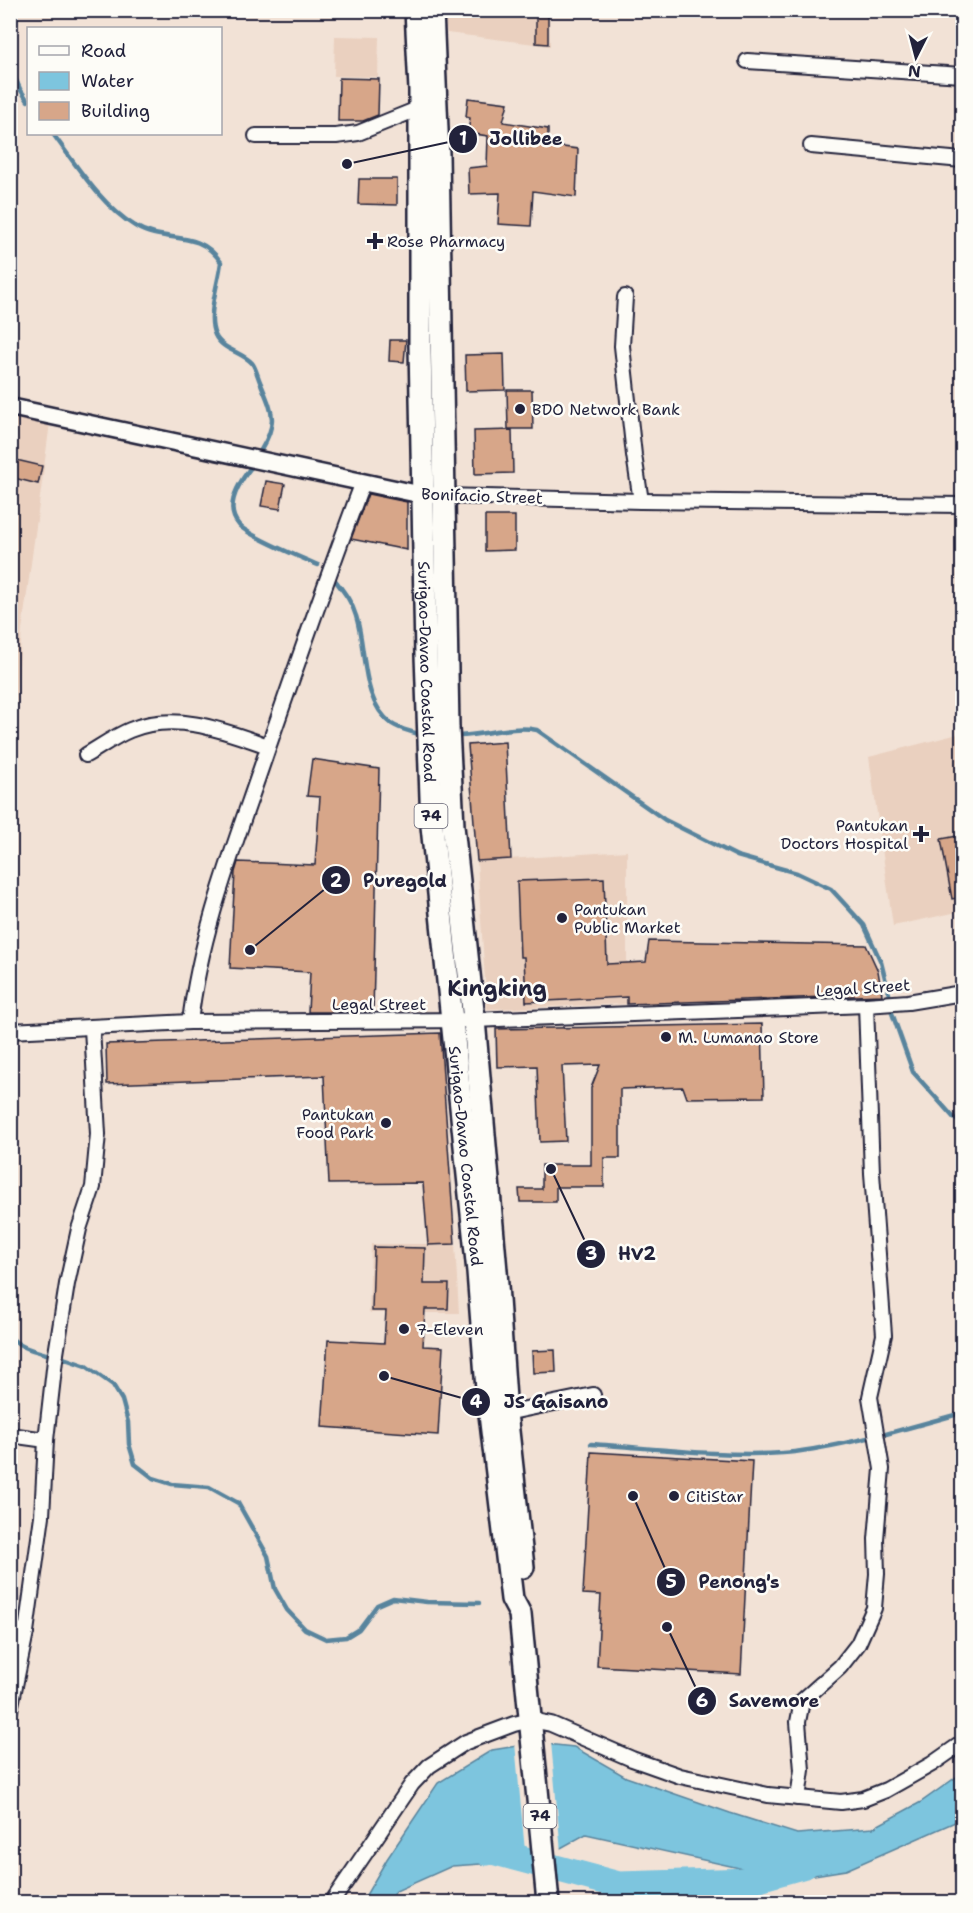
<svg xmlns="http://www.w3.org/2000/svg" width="973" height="1913" font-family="'Shantell Sans',sans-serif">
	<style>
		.built { fill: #ead0bf }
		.water { fill: #7dc5de; stroke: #59849d; stroke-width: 1.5 }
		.pier { fill: #f2e2d6 }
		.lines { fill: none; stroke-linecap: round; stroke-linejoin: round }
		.stream { stroke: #59849d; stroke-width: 4.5 }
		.river { stroke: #7dc5de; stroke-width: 27 }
		.building { fill: #d7a689; stroke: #22223b; stroke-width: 1.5 }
		.minor-casing { stroke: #22223b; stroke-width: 18 }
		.tertiary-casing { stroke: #22223b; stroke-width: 21 }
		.trunk-casing { stroke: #22223b; stroke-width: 26 }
		.minor { stroke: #fdfcf7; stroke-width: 14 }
		.tertiary { stroke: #fdfcf7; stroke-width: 16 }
		.trunk { stroke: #fdfcf7; stroke-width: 21 }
		.poi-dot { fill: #22223b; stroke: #fdfcf7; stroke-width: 2 }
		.labels { text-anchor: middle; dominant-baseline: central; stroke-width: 5; stroke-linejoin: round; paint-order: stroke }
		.shield { fill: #fdfcf7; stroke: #646373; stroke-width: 1.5 }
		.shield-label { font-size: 15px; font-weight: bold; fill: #22223b }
		.poi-label { font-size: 16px; fill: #22223b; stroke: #fdfcf7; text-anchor: start }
		.street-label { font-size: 16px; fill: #22223b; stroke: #fdfcf7 }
		.district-label { font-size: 22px; font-weight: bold; fill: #22223b; stroke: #fdfcf7 }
		.leader { fill: none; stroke: #22223b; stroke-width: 2 }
		.callout-dot { fill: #22223b; stroke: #fdfcf7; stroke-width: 2 }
		.mark-label { font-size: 18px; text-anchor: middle; font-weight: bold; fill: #fff }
		.callout-label { font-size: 18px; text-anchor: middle; font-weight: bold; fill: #22223b; stroke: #fdfcf7; stroke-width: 5; stroke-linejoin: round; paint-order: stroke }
	</style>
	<rect width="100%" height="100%" fill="#f2e2d6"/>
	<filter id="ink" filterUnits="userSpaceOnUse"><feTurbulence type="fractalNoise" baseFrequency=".0167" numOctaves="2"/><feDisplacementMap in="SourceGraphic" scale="12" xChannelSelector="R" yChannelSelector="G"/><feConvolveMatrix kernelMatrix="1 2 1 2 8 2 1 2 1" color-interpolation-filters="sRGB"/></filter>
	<g filter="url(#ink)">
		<!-- built -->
		<g class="built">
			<polygon points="444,11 549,11 550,46 447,33"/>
			<polygon points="335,36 379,37 378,77 334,76"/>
			<polygon points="11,415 50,423 22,630 11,759"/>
			<polygon points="962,733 962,911 893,926 869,757"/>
			<polygon points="627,851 627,1004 487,1009 477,861"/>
			<polygon points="371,1244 455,1244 459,1313 369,1313"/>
		</g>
		<!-- water -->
		<polygon class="water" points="537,1743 574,1747 626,1777 730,1813 797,1834 873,1828 921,1802 962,1773 962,1819 846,1870 789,1879 586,1834 548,1855 510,1862 452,1866 396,1891 389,1902 362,1902 387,1859 438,1783 492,1750"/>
		<!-- pier -->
		<polygon class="pier" points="536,1740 551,1742 561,1852 549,1858 526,1862 515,1743"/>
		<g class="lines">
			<!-- stream -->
			<g class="stream">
				<polyline points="10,67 20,89 28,101"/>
				<path d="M53 134C76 165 102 206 135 226 165 245 197 227 221 262 219 282 206 316 215 335 222 350 242 352 252 363 256 368 258 378 261 384 273 413 278 422 261 450"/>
				<path d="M252 466C240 481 223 507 239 525 248 536 302 558 318 565"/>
				<path d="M335 580C344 592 352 602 356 616 367 650 360 700 392 724 399 729 410 731 418 734"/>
				<path d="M459 736C486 735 511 725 537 730L665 820 737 856 797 873 831 889 864 925 881 962 889 994"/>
				<polyline points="892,1013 913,1072 954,1118 962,1124"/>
				<path d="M10 1336C19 1348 36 1351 50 1355"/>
				<polyline points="63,1358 86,1366 113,1385 122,1400 128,1422 129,1444 135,1464 153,1478 172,1484 209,1487 238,1503 268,1556 275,1589 287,1610 305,1629 326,1639 346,1637 359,1629 377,1605 393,1598 427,1602 479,1603"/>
				<polyline points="886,1434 962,1413"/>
				<path d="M591 1444C653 1448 722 1457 783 1453 812 1451 840 1444 868 1438"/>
			</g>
			<!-- river -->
			<polyline class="river" points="487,1852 492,1851 619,1885 749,1881 805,1865"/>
		</g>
		<!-- building -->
		<g class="building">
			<polygon points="536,10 548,10 548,44 536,43"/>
			<polygon points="339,78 379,79 378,115 363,121 338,121"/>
			<polygon points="468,98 508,103 503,122 548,129 548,145 578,149 576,197 533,191 531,226 498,224 500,193 469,194 468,168 487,166 488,136 468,133 470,118 466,117"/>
			<polygon points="359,179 397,179 397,205 358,204"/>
			<polygon points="390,340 406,340 404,362 389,361"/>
			<polygon points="504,354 505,390 466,391 465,355"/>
			<polygon points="507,390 532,390 533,429 508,429"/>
			<polygon points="512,430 513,473 475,474 474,431"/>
			<polygon points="12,459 42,466 38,484 10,477"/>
			<polygon points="266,481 285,484 280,509 261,506"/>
			<polygon points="368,494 407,502 407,550 351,539"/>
			<polygon points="485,516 515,516 515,550 485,551"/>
			<polygon points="505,742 511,859 477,861 468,745"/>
			<polygon points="312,759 379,769 373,1012 308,1012 310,972 230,968 235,872 238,862 315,865 320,797 307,796"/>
			<polygon points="963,835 963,897 952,899 941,839"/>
			<polygon points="604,878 607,964 646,962 649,941 866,945 878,971 882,995 627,1004 627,997 526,1002 524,957 520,957 517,881"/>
			<polygon points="762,1024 764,1097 687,1098 683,1087 620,1089 620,1158 604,1158 604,1187 556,1187 556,1202 520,1202 519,1189 542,1189 542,1165 591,1165 591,1088 600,1065 562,1066 566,1141 540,1142 537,1066 497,1067 496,1029"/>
			<polygon points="440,1033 455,1244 428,1245 423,1183 329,1184 324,1076 107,1084 106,1044"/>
			<polygon points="374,1247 425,1248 424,1284 449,1284 448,1309 425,1309 423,1346 443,1347 438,1435 322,1427 328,1340 384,1343 386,1311 372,1311"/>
			<polygon points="555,1350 556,1372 533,1373 532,1351"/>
			<polygon points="591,1452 752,1461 741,1674 597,1666 601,1595 583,1594"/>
		</g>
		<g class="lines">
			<defs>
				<g id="minor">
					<polyline points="747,61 962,75"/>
					<polyline points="256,136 336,136 358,133 420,108"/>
					<polyline points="811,146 962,160"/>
					<polyline points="625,297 622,346 634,455 641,501"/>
					<polyline points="443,496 641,501 962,505"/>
					<path d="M86 755C100 747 115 736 130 730 176 711 225 731 268 746"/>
					<path d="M190 1022C200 937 230 858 258 777 292 678 326 580 363 482"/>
					<polyline points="10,1031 190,1022 474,1020 866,1005 908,1002 962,993"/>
					<polyline points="506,1413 593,1395"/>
					<polyline points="10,1435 46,1440"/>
					<polyline points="10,1629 26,1632"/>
					<polyline points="10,1710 26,1632 42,1516 46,1440 55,1360 67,1284 79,1229 93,1187 98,1134 92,1028"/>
					<polyline points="798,1798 802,1770 798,1722 802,1701 840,1667 858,1644 874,1608 877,1574 876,1539 882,1469 870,1397 884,1335 872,1173 866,1005"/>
					<polyline points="332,1902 412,1784 429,1766 466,1742 514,1724 531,1720 551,1724 632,1759 680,1776 768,1795 841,1802 863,1799 886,1790 932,1764 962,1743"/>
				</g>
				<polyline id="tertiary" points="10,407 423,495 432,495"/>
				<g id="trunk">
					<path id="s1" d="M416 10 420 90V346L426 655 432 826 478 1272 487 1389 512 1599 520 1614 548 1902"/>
					<polyline points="432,10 438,154 448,728 453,826 474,1020 496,1271 506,1413 523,1567"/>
				</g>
			</defs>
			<!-- minor casing -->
			<use href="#minor" class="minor-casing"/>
			<!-- tertiary casing -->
			<use href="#tertiary" class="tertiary-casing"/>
			<!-- trunk casing -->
			<use href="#trunk" class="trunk-casing"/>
			<!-- minor -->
			<use href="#minor" class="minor"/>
			<!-- tertiary -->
			<use href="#tertiary" class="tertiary"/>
			<!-- trunk -->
			<use href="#trunk" class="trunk"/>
		</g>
	</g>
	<!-- markers -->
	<g class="poi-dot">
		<path d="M372 232h6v6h6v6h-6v6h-6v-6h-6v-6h6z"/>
		<circle cx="520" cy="409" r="6"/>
		<path d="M918 825h6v6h6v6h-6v6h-6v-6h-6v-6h6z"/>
		<circle cx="562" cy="918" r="6"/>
		<circle cx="666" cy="1037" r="6"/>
		<circle cx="386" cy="1123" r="6"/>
		<circle cx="404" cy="1329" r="6"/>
		<circle cx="674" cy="1496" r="6"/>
	</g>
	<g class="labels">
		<!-- shield labels -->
		<g class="shield">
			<rect x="414.5" y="804" width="33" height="24" rx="4.5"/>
			<rect x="523.5" y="1804" width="33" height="24" rx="4.5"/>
		</g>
		<g class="shield-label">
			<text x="431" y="816">74</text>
			<text x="540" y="1816">74</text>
		</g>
		<!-- poi labels -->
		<g class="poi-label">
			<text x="387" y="241">Rose Pharmacy</text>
			<text x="532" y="409">BDO Network Bank</text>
			<text x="908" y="825" text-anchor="end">Pantukan<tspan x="908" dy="18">Doctors Hospital</tspan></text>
			<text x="574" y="909">Pantukan<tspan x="574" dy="18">Public Market</tspan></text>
			<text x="678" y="1037">M. Lumanao Store</text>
			<text x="374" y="1114" text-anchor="end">Pantukan<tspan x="374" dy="18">Food Park</tspan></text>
			<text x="416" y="1329">7-Eleven</text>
			<text x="686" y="1496">CitiStar</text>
		</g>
		<!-- street labels -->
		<g class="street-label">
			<text transform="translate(482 496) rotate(2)">Bonifacio Street</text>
			<text stroke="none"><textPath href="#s1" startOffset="662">Surigao-Davao Coastal Road</textPath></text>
			<text transform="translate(863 988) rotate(-4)">Legal Street</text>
			<text x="379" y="1004">Legal Street</text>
			<text stroke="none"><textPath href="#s1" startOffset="1148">Surigao-Davao Coastal Road</textPath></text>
		</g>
		<!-- district labels -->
		<g class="district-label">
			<text x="497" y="988">Kingking</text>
		</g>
	</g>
	<!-- callouts -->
	<path class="leader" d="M347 164L463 139M250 950L336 880M551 1169L591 1254M384 1376L476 1402M633 1496L671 1582M667 1627L702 1701"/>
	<g class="callout-dot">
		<circle cx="347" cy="164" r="6"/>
		<circle cx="250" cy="950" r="6"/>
		<circle cx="551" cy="1169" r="6"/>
		<circle cx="384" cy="1376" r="6"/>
		<circle cx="633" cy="1496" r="6"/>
		<circle cx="667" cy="1627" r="6"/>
		<circle cx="463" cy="139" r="15"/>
		<circle cx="336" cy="880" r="15"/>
		<circle cx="591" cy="1254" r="15"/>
		<circle cx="476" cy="1402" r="15"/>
		<circle cx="671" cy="1582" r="15"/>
		<circle cx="702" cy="1701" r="15"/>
	</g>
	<g class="mark-label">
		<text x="463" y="145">1</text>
		<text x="336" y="887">2</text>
		<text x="591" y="1260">3</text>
		<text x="476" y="1408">4</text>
		<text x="671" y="1588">5</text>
		<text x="702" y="1707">6</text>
	</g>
	<g class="callout-label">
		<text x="526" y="145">Jollibee</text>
		<text x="405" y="887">Puregold</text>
		<text x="637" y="1260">HV2</text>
		<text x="556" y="1408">JS Gaisano</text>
		<text x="739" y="1588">Penong's</text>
		<text x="774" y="1707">Savemore</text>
	</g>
	<!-- margin -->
	<rect width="973" height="1913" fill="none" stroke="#fdfcf7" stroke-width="36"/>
	<rect x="18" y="18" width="937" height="1877" fill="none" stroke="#22223b" stroke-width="2" filter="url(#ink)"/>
	<!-- legend -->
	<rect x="27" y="27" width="195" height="108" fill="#fdfcf7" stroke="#a5a5ac" stroke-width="1.5"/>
	<rect x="39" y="46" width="30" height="9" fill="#fdfcf7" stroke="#a5a5ac" stroke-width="1.5"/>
	<text x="81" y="57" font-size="18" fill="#22223b">Road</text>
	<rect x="39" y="72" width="30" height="18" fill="#7dc5de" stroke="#a5a5ac" stroke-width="1.5"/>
	<text x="81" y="87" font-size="18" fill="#22223b">Water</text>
	<rect x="39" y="102" width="30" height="18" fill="#d7a689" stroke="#a5a5ac" stroke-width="1.5"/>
	<text x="81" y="117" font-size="18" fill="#22223b">Building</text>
	<!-- north arrow -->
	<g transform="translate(916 57) rotate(186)" stroke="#fdfcf7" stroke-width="4.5" paint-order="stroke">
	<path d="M0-4.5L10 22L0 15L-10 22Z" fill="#22223b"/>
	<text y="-9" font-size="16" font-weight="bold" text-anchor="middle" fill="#22223b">N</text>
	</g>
</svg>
